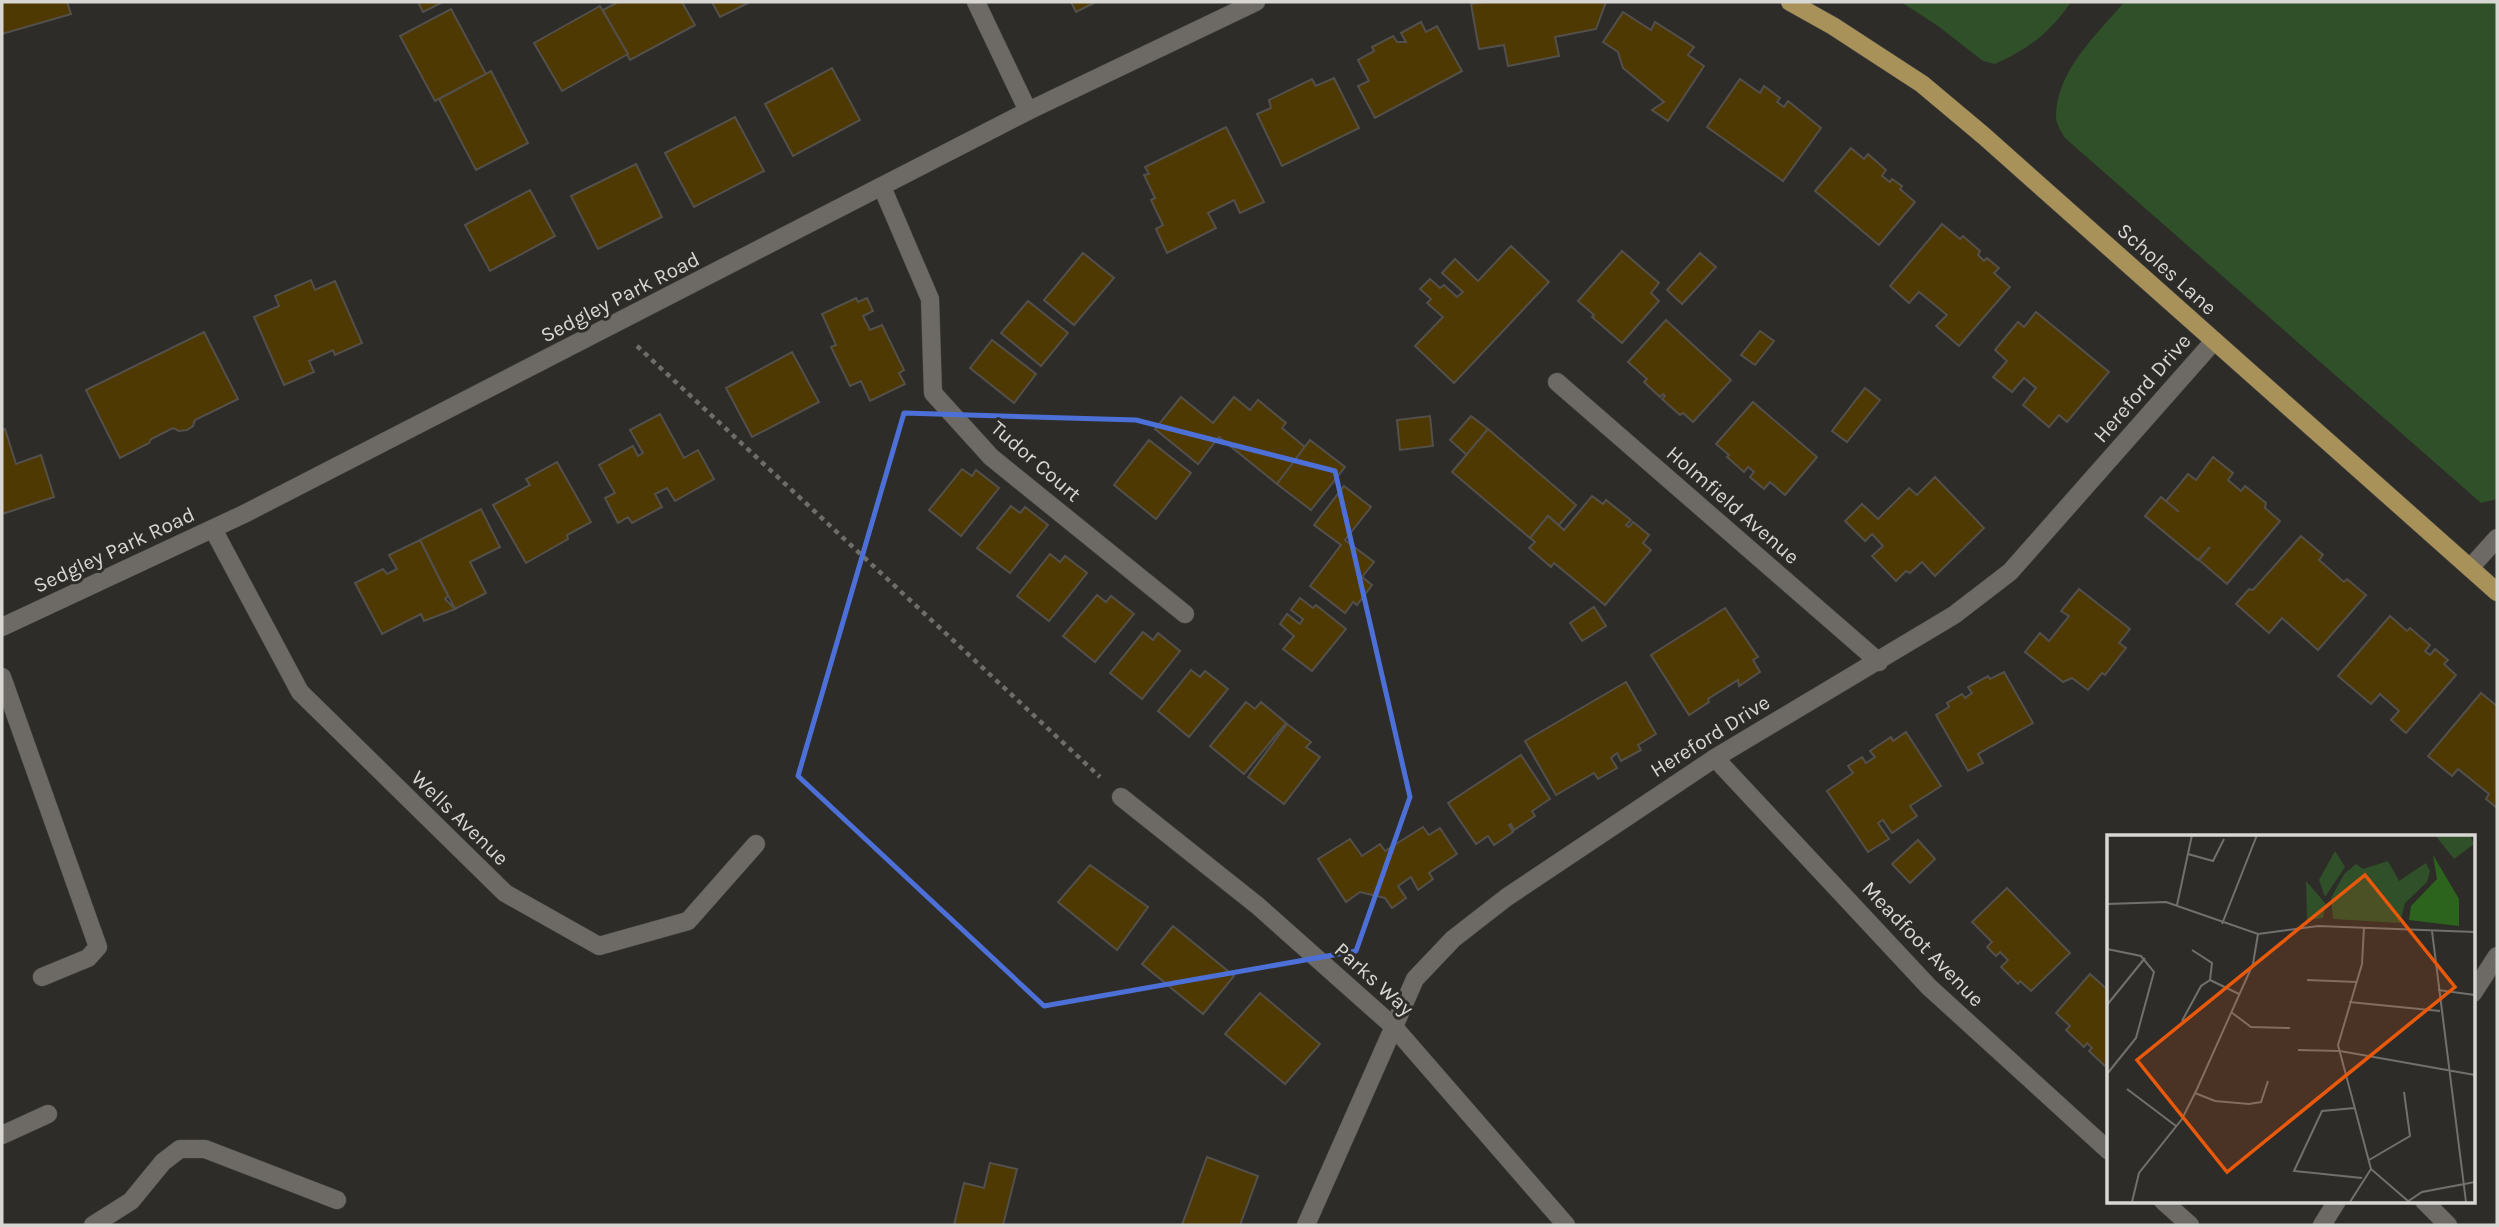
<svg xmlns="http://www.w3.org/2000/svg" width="2499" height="1227" font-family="Karla,sans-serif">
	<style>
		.green { fill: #2f5028 }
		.building { fill: #4f3902; stroke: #53504c; stroke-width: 2 }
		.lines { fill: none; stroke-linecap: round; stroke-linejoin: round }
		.service-casing { stroke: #484743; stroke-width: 19 }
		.minor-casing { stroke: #484743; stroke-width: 19 }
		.primary-casing { stroke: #484743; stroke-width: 19 }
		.path { stroke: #6f6d6a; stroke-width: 4.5; stroke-dasharray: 5 5; stroke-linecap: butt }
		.service { stroke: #6d6a65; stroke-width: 18 }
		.minor { stroke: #6d6a65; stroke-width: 18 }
		.primary { stroke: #a8925a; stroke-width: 18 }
		.marked { fill: none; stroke: #4c70d7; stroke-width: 5; stroke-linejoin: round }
		.labels { text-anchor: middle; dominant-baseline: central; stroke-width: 6; stroke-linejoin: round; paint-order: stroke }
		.street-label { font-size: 21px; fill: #d8d7d4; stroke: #2e2c28 }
		.inset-road { fill: none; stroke: #72706d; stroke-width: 2 }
		.view { fill: #e8590c; fill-opacity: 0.15; stroke: #e8590c; stroke-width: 3.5 }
		.inset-edge { fill: none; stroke: #d8d7d4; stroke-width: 3.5 }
	</style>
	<rect width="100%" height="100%" fill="#2e2c28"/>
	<!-- green -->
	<g class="green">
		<path d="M1901 2H2071C2049 34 2029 48 1995 64L1983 61 1938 26Z"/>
		<path d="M2124 2H2497V499L2481 503 2065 138C2062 133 2057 125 2056 119 2055 71 2097 35 2124 2Z"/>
	</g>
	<!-- building -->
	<g class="building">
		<polygon points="2,2 67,2 71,14 2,34"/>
		<polygon points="418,2 443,2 423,12"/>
		<polygon points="618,2 682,2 695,25 630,60 603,10"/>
		<polygon points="712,2 750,2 720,17"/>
		<polygon points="1071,2 1096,2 1076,12"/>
		<polygon points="1485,2 1606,2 1596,29 1555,37 1559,56 1508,66 1504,45 1479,49 1471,4"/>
		<polygon points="600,6 628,54 562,91 534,43"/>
		<polygon points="451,9 486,74 435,101 400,36"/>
		<polygon points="1623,12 1651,30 1655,22 1694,47 1688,55 1704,66 1668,121 1652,110 1664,102 1623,68 1618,52 1603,42"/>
		<polygon points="1421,22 1426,32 1437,26 1462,71 1375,118 1358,86 1369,81 1358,60 1374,51 1372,47 1393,36 1397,42 1406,42 1401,33"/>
		<polygon points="832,68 860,120 793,156 765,104"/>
		<polygon points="491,71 528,143 476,170 439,99"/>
		<polygon points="1334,78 1359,128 1282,166 1257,114 1271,108 1269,100 1312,79 1316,86"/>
		<polygon points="1740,79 1760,93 1764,86 1780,98 1777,102 1784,107 1788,101 1821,128 1783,181 1707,127"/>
		<polygon points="735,117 764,171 694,207 665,153"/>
		<polygon points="1226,127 1264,202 1240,213 1234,200 1208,213 1216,228 1167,253 1156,229 1163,225 1151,200 1155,198 1144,175 1149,174 1145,167"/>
		<polygon points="1851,148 1864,159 1868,154 1886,170 1882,176 1890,182 1892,179 1902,186 1900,189 1915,202 1879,245 1815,191"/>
		<polygon points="636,164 662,217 598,249 571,196"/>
		<polygon points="530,190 555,236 490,271 465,225"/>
		<polygon points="1942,224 1960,239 1963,236 1980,251 1978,255 1984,261 1987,258 1999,268 1994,273 2010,287 1959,346 1936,326 1947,315 1919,292 1909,303 1890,286"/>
		<polygon points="1511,246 1549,282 1454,383 1415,346 1443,317 1427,303 1431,299 1420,289 1430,279 1440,288 1444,285 1457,297 1463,292 1442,273 1455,259 1478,281"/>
		<polygon points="1622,251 1659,283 1651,293 1659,301 1622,343 1592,317 1594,315 1578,301"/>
		<polygon points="1083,253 1114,278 1074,325 1044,300"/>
		<polygon points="1700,253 1716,267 1682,304 1667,290"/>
		<polygon points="311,280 315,290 335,281 362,343 335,355 333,350 309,361 314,372 284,385 254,317 279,306 275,296"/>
		<polygon points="856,298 858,302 867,298 873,311 863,316 870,330 882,325 904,370 899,373 905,384 870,401 861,381 850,386 831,347 836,345 822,314"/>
		<polygon points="1028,301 1068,333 1041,366 1001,333"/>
		<polygon points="2036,312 2109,372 2067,422 2059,415 2049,427 2023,405 2036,388 2024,378 2012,392 1993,377 2007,361 1995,350 2018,322 2024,327"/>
		<polygon points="1666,320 1731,380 1693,422 1683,413 1680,415 1662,399 1665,396 1663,394 1660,397 1644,382 1647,379 1628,362"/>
		<polygon points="1760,331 1774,341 1755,365 1741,355"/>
		<polygon points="204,332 238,399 195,420 193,426 187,430 179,431 173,428 151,439 149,443 120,458 86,390"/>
		<polygon points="992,340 1036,374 1014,403 970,368"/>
		<polygon points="792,352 819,402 752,437 726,388"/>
		<polygon points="1865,388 1880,400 1847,442 1832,431"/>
		<polygon points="1181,397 1213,423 1234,397 1250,410 1258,400 1286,423 1282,428 1306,448 1277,484 1219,437 1198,464 1155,429"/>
		<polygon points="1753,402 1817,457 1785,495 1770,482 1764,489 1750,477 1754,472 1748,467 1744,472 1727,457 1729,455 1716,444"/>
		<polygon points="660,414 684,458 698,450 714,479 675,501 667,488 655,494 662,507 632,523 628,517 618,523 605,498 615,493 599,465 633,446 638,456 643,453 630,430"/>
		<polygon points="1430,416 1433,446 1400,450 1397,420"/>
		<polygon points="1471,416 1488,429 1467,455 1450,440"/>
		<polygon points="5,429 16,464 41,455 54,497 2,514 2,430"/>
		<polygon points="1488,429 1576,505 1559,525 1548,516 1530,538 1452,472"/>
		<polygon points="1149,440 1191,473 1156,519 1114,485"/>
		<polygon points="1310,440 1345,467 1311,510 1277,484"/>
		<polygon points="2213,457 2233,473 2228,480 2241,491 2245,486 2266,503 2265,508 2280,521 2227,584 2199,560 2210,547 2198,560 2145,516 2161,497 2179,512 2166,501 2188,474 2196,480"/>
		<polygon points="557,462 591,522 567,535 568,539 526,563 493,505 530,485 526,479"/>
		<polygon points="962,469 972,476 976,470 999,488 961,536 929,510"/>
		<polygon points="1935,477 1984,528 1935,576 1922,562 1910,573 1906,571 1896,581 1872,556 1883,546 1872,534 1865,541 1845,521 1862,504 1878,519 1909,488 1917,495"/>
		<polygon points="1344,486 1371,507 1345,540 1374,562 1362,577 1372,585 1357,605 1353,602 1345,613 1310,586 1341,545 1314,525"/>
		<polygon points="1592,496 1603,504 1606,500 1631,520 1626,525 1629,527 1633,522 1649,535 1643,543 1651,550 1605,605 1554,563 1551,567 1529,548 1535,542 1530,538 1548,516 1564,530"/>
		<polygon points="1011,506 1020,513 1025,507 1048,525 1010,573 977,548"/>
		<polygon points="481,509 500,547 470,562 486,593 455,609 420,540"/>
		<polygon points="2301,536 2323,555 2319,560 2344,582 2347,579 2366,595 2318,650 2282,618 2269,633 2236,604 2249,589 2253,590"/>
		<polygon points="420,540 448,596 445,599 455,609 424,621 421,614 382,634 355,583 383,569 387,574 397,569 389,555"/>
		<polygon points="1050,554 1060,562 1065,556 1087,573 1049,621 1017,596"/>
		<polygon points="2079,589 2130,629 2119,643 2126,648 2105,675 2102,673 2088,690 2072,678 2063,682 2025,652 2040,633 2049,641 2069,616 2061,611"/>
		<polygon points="1097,595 1106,602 1111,596 1134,614 1095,662 1063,636"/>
		<polygon points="1300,598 1313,608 1316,605 1346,629 1312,671 1283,649 1294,636 1280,624 1287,614 1300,624 1303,619 1291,610"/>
		<polygon points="1594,607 1606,626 1582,641 1570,623"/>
		<polygon points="1725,608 1758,657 1753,660 1760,672 1739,686 1738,680 1708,699 1709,702 1689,715 1651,655"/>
		<polygon points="2390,616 2407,631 2410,628 2430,645 2425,651 2430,655 2435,649 2448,660 2444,664 2456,675 2406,733 2391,720 2399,711 2380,694 2371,704 2338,676"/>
		<polygon points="1143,632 1153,640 1158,633 1180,651 1142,699 1110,673"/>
		<polygon points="1191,670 1200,677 1205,671 1228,689 1189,737 1158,711"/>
		<polygon points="2004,672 2033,723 1978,754 1983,763 1968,771 1936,715 1949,707 1947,703 1962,694 1965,698 1972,693 1968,687 1988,676 1990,679"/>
		<polygon points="1626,682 1656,734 1638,745 1641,750 1621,761 1617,753 1611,758 1617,768 1598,779 1594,773 1556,795 1525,741"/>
		<polygon points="2481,693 2497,706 2497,808 2486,799 2489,794 2458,769 2452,776 2428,756"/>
		<polygon points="1246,702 1255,709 1261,702 1286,723 1244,774 1210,746"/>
		<polygon points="1287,724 1311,742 1306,747 1320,757 1284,804 1248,777"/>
		<polygon points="1906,732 1941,786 1910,806 1917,816 1892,833 1883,820 1878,823 1889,839 1868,852 1827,791 1853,773 1848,766 1862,757 1866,763 1875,757 1870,751 1891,737 1893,741"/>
		<polygon points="1521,755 1550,799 1532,811 1535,816 1514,830 1511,824 1509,825 1513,832 1494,845 1488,836 1476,844 1448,803"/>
		<polygon points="1423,827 1429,835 1440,828 1457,854 1429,873 1433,879 1418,890 1411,877 1398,886 1406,898 1392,908 1385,898 1360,892 1346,902 1318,859 1350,839 1362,856 1380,844 1385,851"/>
		<polygon points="1918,840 1935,859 1910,883 1892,864"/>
		<polygon points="1090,865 1148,907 1117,950 1058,902"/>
		<polygon points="2007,888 2070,953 2031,991 2020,981 2018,984 2001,967 2008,960 2000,952 1996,956 1987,947 1992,942 1972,922"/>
		<polygon points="1173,926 1234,976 1203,1014 1142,964"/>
		<polygon points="2090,974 2109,991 2109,1065 2107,1064 2105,1066 2089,1051 2092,1048 2087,1043 2084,1047 2066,1030 2070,1026 2056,1013"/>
		<polygon points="1260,993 1320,1044 1285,1084 1225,1034"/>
		<polygon points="1207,1157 1258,1176 1240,1225 1182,1225"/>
		<polygon points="990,1163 1017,1169 1003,1225 954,1225 964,1183 984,1188"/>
	</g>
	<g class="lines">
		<defs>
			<g id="service">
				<polyline points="2470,568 2497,538"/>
				<polyline points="2,677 98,947 88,958 42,977"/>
				<polyline points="2,1135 48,1114"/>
				<polyline points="93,1225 131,1201 163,1162 180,1149 205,1149 337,1200"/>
			</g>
			<g id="minor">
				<polyline points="976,2 1028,111"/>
				<polyline points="882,187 930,299 933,393 991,457 1185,614"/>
				<polyline points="1557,382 1879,662"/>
				<polyline points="213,529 300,692 505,893 599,946 688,921 756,844"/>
				<polyline points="2,627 244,514 1028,111 1256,2"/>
				<polyline points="1715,758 1929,987 2109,1151"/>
				<polyline points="1121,797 1258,906 1393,1026 1566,1225"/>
				<polyline points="2473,993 2497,956"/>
				<polyline points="2163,1201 2190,1225"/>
				<polyline points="2424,1201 2448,1225"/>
				<polyline points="1306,1225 1415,979 1453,939 1507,897 1715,758 1954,615 2010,572 2214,341"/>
				<polyline points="2322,1225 2337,1201"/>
			</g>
			<polyline id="primary" points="1790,2 1833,26 1922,84 1984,136 2497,592"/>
		</defs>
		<!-- service casing -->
		<use href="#service" class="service-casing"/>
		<!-- minor casing -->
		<use href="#minor" class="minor-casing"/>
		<!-- primary casing -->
		<use href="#primary" class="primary-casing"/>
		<!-- path -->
		<polyline class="path" points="637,346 1100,777"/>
		<!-- service -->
		<use href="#service" class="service"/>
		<!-- minor -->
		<use href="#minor" class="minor"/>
		<!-- primary -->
		<use href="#primary" class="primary"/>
	</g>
	<!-- marked area -->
	<path class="marked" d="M904 413 1136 420 1335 471 1410 797 1356 951 1044 1006 798 776Z"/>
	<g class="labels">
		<!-- street labels -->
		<g class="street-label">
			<text transform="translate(2167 269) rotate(42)">Scholes Lane</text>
			<text transform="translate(620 297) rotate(-27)">Sedgley Park Road</text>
			<text transform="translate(2142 388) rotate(-49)">Hereford Drive</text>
			<text transform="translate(1036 461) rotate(41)">Tudor Court</text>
			<text transform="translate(1733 505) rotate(41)">Holmfield Avenue</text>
			<text transform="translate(114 550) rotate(-25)">Sedgley Park Road</text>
			<text transform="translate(1710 736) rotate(-32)">Hereford Drive</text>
			<text transform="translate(460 818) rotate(44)">Wells Avenue</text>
			<text transform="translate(1923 944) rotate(46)">Meadfoot Avenue</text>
			<text transform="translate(1374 979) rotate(42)">Parks Way</text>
		</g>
	</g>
	<!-- overview -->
	<g transform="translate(2107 835)">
		<rect width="368" height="368" fill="#2e2c28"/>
		<path d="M328 0H363L367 9 347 24ZM228 16 238 32 218 62 212 45ZM281 26 292 46 319 28 323 36 320 47 298 68 293 88 226 84 224 63 237 39 249 29 256 34ZM199 46 219 69 216 83 200 85Z" fill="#2f5028"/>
		<path d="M326 20 352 64V91L302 85 304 71 330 44Z" fill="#2c641d"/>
		<path class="inset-road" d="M81 19 106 26 117 4M0 69 59 67 151 99 211 91 368 97M70 70 85 0M115 89 150 0M257 92 255 129 231 210 264 334 301 366M325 96 359 367M0 114 34 121 47 137 29 203 0 239M103 145 132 159M200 145 250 147M331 155 368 160M242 167 333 176M0 170 38 123M124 177 144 192 183 193M75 186 94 151 103 145 105 128 85 115M191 215 233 216 368 240M20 254 69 291M88 258 108 266 142 269 154 267 161 246M248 273 215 276 187 336 255 343M262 325 303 301 297 257M25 367 32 338 75 284 90 254 146 129 151 99M243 367 264 334M300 367 315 357 368 347"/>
		<path class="view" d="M258 40 348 152 120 337 30 225Z"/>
		<rect width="368" height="368" class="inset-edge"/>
	</g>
	<!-- border -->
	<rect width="2499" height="1227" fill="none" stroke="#d8d7d4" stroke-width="7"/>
</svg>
